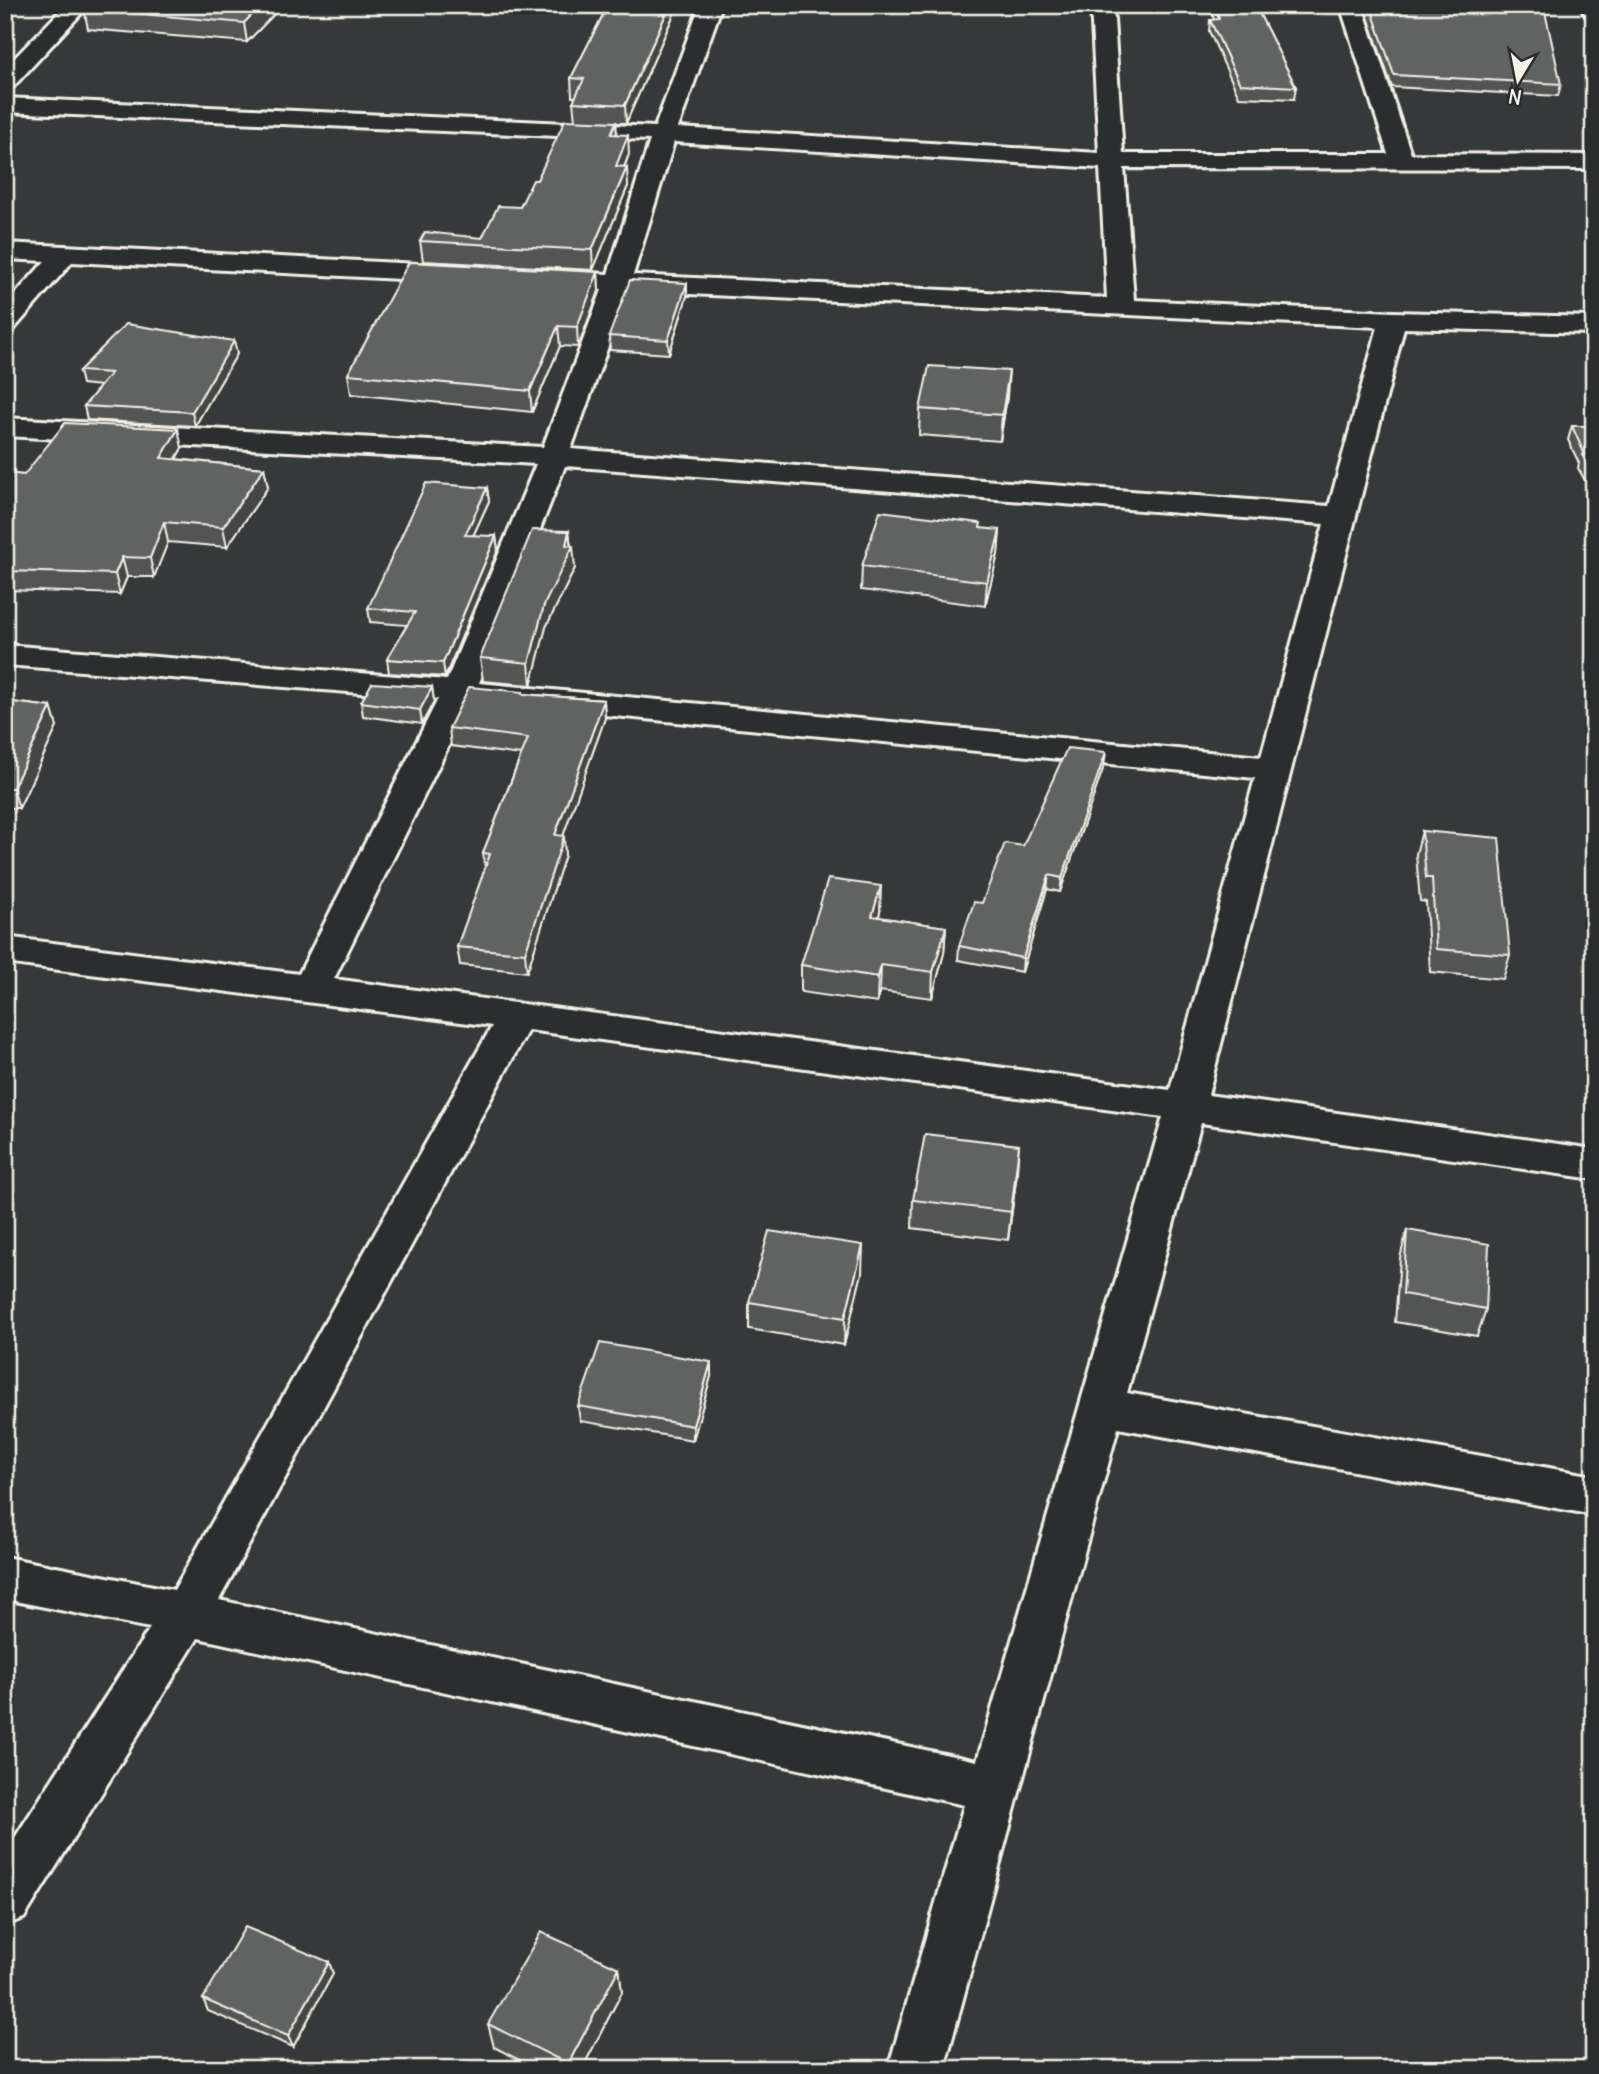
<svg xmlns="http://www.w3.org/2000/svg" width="1599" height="2074" font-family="Delius,sans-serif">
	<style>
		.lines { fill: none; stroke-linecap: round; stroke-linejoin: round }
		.street-casing { stroke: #f4f1e8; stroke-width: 6 }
		.street { fill: #2a2d2e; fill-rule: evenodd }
		.wall { fill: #535554; stroke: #f4f1e8; stroke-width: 2 }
		.shaded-wall { fill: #444545; stroke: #f4f1e8; stroke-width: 2 }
		.building { fill: #616362; stroke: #f4f1e8; stroke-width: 2 }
	</style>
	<rect width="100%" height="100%" fill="#363939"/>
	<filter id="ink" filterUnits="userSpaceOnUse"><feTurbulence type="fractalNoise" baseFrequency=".0143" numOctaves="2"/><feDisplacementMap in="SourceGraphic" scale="14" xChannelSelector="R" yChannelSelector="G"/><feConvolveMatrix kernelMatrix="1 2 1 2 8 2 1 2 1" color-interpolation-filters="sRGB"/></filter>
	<g filter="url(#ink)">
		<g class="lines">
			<defs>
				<g id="street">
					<polygon points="66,5 89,5 13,87 5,89 5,68"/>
					<path d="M700 5H722L678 128 1099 153 1091 5H1113L1123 154H1388L1340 5H1362L1411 154 1594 155V169L1124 168 1134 300 1393 312 1594 317V333L1404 328 1208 1095 1594 1149V1179L1201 1123 1127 1393 1594 1476V1515L1118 1428 944 2069H888L964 1805 198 1638 24 1918 5 1925V1853L150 1628 5 1599V1557L174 1590 492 1026 5 963V937L299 974 438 699 5 665V645L447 680 536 464 5 436V418L543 447 602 290 537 285 533 279 537 273 546 271 608 274 650 140 5 112V98L655 127ZM674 142 1100 168 1107 298 633 275ZM628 291 1378 327 1329 506 571 449ZM565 466 1324 524 1261 757 479 683ZM470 702 1255 778 1170 1090 334 979ZM528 1030 1163 1117 977 1761 219 1600Z"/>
					<polygon points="1580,5 1594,5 1594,17 1586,16"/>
					<polygon points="5,243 458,266 467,268 471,274 467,280 458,282 72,262 14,329 5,331 5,306 45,261 5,259"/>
				</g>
			</defs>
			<!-- street casing -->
			<use href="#street" class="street-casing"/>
			<!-- street -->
			<use href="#street" class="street"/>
		</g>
		<!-- wall -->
		<g class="wall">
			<polygon points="283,5 247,42 88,29 84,9"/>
			<polygon points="608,5 678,5 626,123 616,123 617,135 629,154 625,166 628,186 593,270 423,261 420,241 482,238 520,207 575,120 573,102 576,97 572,97 571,78"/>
			<polygon points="1210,5 1255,5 1296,87 1294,99 1239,97 1209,31 1210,20 1214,20"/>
			<polygon points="1364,5 1456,5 1457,10 1561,84 1558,96 1392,87"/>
			<polygon points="598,272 599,291 578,347 560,346 532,412 351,394 348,374"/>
			<polygon points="687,283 687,296 669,354 610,350 609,336"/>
			<polygon points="234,341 237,354 195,426 87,420 84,406 101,386 82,384 79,371"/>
			<polygon points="1007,397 1000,441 919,435 920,409"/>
			<polygon points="1572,426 1594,426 1594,496 1578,468 1579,463 1568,440"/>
			<polygon points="182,448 176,459 264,468 268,487 227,547 168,542 154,577 127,577 120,594 8,590 5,594 5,473 24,475"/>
			<polygon points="487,488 489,501 473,536 496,536 498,550 445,677 389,673 387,659 407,625 370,622 368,608"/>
			<polygon points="1000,530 998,554 985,606 861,590 862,566"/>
			<polygon points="569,531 571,546 575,568 546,627 531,685 483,681 480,658"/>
			<polygon points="432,687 434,701 422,724 363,716 361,702"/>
			<polygon points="523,692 523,694 604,700 605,718 563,836 565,855 527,972 460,965 457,947 485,869 483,853 521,755 451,746 449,728"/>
			<polygon points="5,701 51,707 57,727 19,808 5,808"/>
			<polygon points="1104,766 1060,892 1047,889 1022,972 958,960 959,946 982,903 1023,846"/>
			<polygon points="1422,831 1510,955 1503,979 1430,972 1426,902 1420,901 1416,854"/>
			<polygon points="880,912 878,917 946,927 944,953 932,998 880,991 877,1003 801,992 801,965"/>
			<polygon points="1017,1173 1008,1240 912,1228 913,1200"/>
			<polygon points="1407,1230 1486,1309 1477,1336 1395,1322 1400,1258"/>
			<polygon points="862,1273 844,1345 749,1329 749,1302"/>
			<polygon points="711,1376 693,1440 580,1421 578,1406"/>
			<polygon points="329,1962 333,1974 293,2047 208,2011 203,1999"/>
			<polygon points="619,1968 622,1992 582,2069 537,2069 494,2047 488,2024"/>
		</g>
		<!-- shaded-wall -->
		<g class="shaded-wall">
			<polygon points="261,5 283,5 247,42 244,23"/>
			<polygon points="670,5 678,5 626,123 625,105"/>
			<polygon points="616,122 617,141 611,134"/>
			<polygon points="628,135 629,154 617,185 616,166"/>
			<polygon points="627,167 628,186 593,270 592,250"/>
			<polygon points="598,272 599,291 578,347 577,327"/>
			<polygon points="687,283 687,296 669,354 668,340"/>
			<polygon points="558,326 560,346 532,412 530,391"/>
			<polygon points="234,341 237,354 195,426 192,412"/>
			<polygon points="1009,371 1007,397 1000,441 1002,415"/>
			<polygon points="178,429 182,448 165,477 161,458"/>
			<polygon points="264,468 268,487 227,547 223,527"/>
			<polygon points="487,488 489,501 467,549 465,535"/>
			<polygon points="164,522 168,542 154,577 150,558"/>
			<polygon points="1000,530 998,554 985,606 987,582"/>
			<polygon points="569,531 571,551 573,546 575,568 546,627 531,685 529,663 544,605 566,545"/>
			<polygon points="496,536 498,550 445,677 443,663"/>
			<polygon points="122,557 127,577 120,594 115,574"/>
			<polygon points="432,687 434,701 422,724 420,710"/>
			<polygon points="604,700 605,718 557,853 555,835"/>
			<polygon points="51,707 57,727 19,808 13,788"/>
			<polygon points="1106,752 1104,766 1060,892 1062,878"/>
			<polygon points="564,836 565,855 527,972 525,953"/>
			<polygon points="1049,875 1047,889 1022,972 1023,958"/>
			<polygon points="881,886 880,912 871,942 872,916"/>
			<polygon points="946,927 944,953 932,998 933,972"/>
			<polygon points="881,965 880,991 877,1003 878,977"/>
			<polygon points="1019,1145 1017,1173 1008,1240 1011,1212"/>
			<polygon points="863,1245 862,1273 844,1345 845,1318"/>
			<polygon points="711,1362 711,1376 693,1440 693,1426"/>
			<polygon points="329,1962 333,1974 293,2047 288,2036"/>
			<polygon points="619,1968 622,1992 582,2069 569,2069 568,2064"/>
		</g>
		<!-- building -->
		<g class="building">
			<polygon points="89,5 261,5 244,23 84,9"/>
			<polygon points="608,5 670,5 625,105 573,102 584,79 571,78"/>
			<polygon points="1215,5 1255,5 1296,87 1240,84 1210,20 1219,19"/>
			<polygon points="1370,5 1456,5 1457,10 1545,12 1561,84 1394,75"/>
			<polygon points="565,120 616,122 611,134 628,135 616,166 627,167 592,250 420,241 425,232 482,238 498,206 520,207 533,180 537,180"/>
			<polygon points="409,262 598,272 577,327 558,326 530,391 348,374"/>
			<polygon points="630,280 687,283 668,340 609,336"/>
			<polygon points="126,324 234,341 192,412 84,406 111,373 79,371"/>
			<polygon points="929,366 1009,371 1002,415 920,409"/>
			<polygon points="65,423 178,429 161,458 264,468 223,527 164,522 150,558 122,557 115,574 5,571 5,473 24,475"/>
			<polygon points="1572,426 1594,426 1594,476 1582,455 1585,455"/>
			<polygon points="426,483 487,488 465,535 496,536 443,663 387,659 415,612 368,608"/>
			<polygon points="880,511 981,523 980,528 1000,530 987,582 862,566"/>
			<polygon points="532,530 569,531 566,545 573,546 544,605 529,663 480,658"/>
			<polygon points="372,683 432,687 420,710 361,702"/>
			<polygon points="469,687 523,692 522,694 604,700 555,835 564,836 525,953 457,947 490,854 483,853 528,738 449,728"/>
			<polygon points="5,701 51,707 13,788 5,788"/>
			<polygon points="1067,748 1106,752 1062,878 1049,875 1023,958 959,946 974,902 982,903 1005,843 1023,846"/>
			<polygon points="1422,831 1499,838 1510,955 1436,949 1432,878 1426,878"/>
			<polygon points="828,879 881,886 872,916 946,927 933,972 881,965 878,977 801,965"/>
			<polygon points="925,1134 1019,1145 1011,1212 913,1200"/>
			<polygon points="1407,1230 1489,1244 1486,1309 1403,1294"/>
			<polygon points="769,1231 863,1245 845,1318 749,1302"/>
			<polygon points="600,1343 711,1362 693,1426 578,1406"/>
			<polygon points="245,1927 329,1962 288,2036 203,1999"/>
			<polygon points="541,1932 619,1968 568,2064 488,2024"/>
		</g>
	</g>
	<!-- margin -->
	<rect width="1599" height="2074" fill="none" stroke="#2a2d2e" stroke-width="28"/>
	<rect x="14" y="14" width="1571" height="2046" fill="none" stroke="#f4f1e8" stroke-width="2.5" filter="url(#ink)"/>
	<!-- north arrow -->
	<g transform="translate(1518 80) rotate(190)" stroke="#2a2d2e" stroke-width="5" paint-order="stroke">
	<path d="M0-5L12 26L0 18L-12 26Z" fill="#f4f1e8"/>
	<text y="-10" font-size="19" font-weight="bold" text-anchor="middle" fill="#f4f1e8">N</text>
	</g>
</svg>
